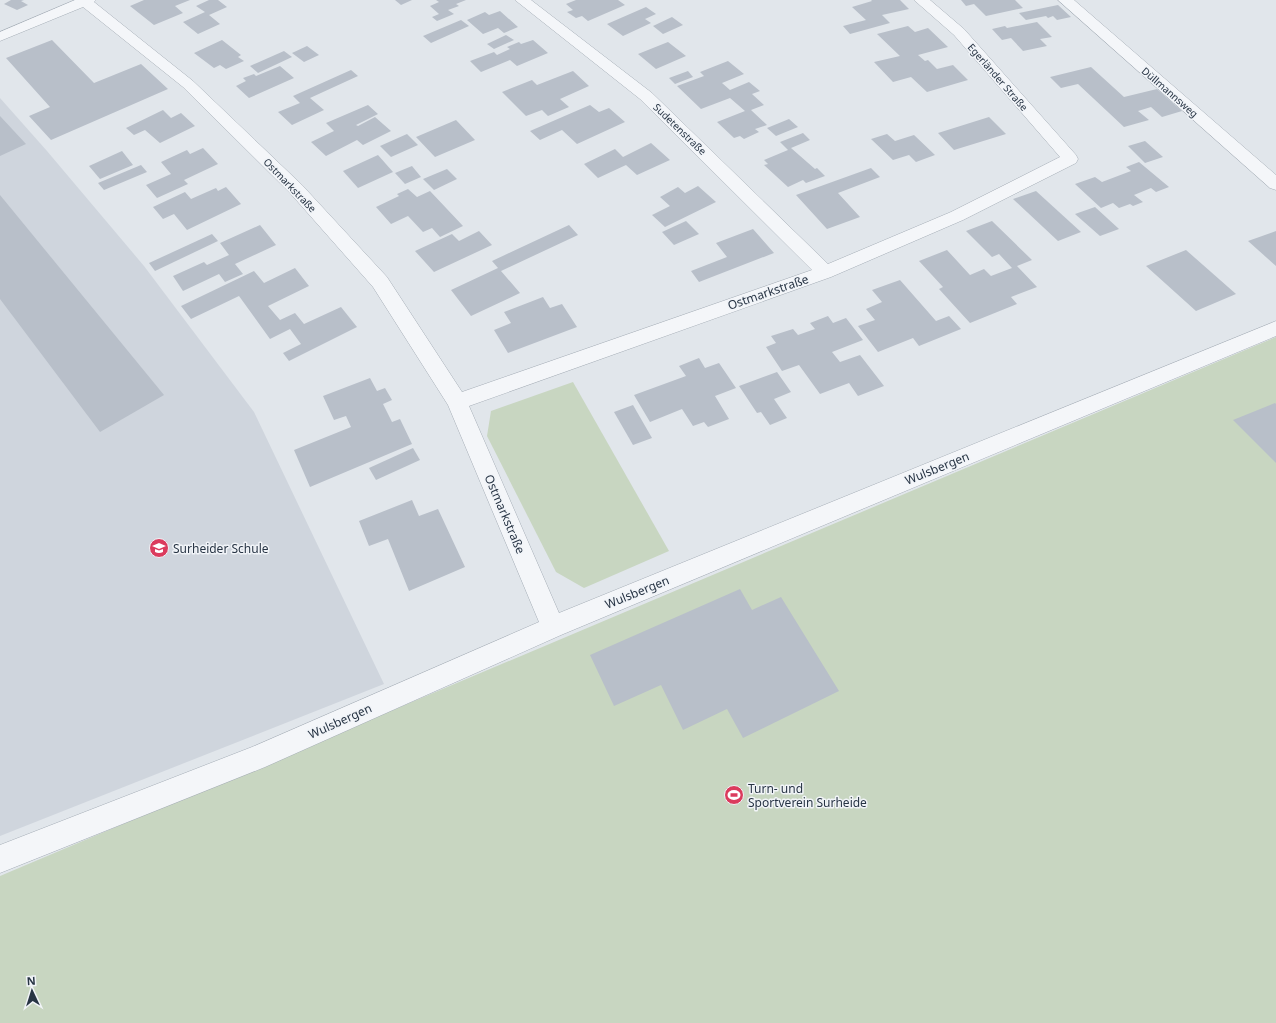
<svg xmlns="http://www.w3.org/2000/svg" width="1276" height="1023" font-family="'Noto Sans',sans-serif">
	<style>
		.built { fill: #cfd5dd }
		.green { fill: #c8d6c1 }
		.building { fill: #b8bfc9 }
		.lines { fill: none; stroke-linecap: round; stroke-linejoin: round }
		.street-casing { stroke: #a5adb6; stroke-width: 1 }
		.street { fill: #f4f6f9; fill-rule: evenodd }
		.labels { text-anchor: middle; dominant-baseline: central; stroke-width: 3; stroke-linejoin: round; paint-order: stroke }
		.far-street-label { font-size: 10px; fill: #273444; stroke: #f1f4f8 }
		.street-label { font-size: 12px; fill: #273444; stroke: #f1f4f8 }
		.poi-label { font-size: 12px; fill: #273444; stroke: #f1f4f8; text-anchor: start }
	</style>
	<rect width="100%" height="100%" fill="#e1e6eb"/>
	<!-- built -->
	<polygon class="built" points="0,98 47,151 144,266 254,412 384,684 0,836"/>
	<!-- green -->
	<g class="green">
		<polygon points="1276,337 1276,1023 0,1023 0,876"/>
		<polygon points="573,382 669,551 584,588 556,572 487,436 491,411"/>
	</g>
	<!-- building -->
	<g class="building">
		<polygon points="11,0 24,0 21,1 28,5 17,10 4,4"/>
		<polygon points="144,0 190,0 175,6 183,13 154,25 130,6"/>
		<polygon points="209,0 218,0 227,7 209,15 220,24 198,34 183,22 205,12 196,6"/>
		<polygon points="395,0 412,0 401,5"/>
		<polygon points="436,0 466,0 456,4 459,6 448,10 454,14 437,21 432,17 439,14 430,6 439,2"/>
		<polygon points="576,0 618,0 625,5 588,21 582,16 576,18 567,12 573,10 566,4"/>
		<polygon points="871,0 900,0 909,9 882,15 890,23 850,34 843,26 866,20 852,7 872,1"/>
		<polygon points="961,0 1015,0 1023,8 986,16 974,4 966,6"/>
		<polygon points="1058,5 1071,17 1057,20 1053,16 1048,18 1046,16 1026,20 1019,13"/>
		<polygon points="646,7 656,14 645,19 651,23 623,36 607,24"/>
		<polygon points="500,11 518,27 504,33 498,28 483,34 467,20 485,12 489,15"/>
		<polygon points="672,17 683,25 663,34 653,26"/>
		<polygon points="461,20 469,26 431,43 423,36"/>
		<polygon points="1037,22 1052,37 1040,39 1047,46 1023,51 1011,38 1002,40 992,29 1005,26 1007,28"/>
		<polygon points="908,26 915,32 928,28 948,47 918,55 925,61 928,60 937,69 953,65 968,80 927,92 911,77 893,82 874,62 900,56 877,34"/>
		<polygon points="506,35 514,40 494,49 487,44"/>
		<polygon points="52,40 94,83 141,64 168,89 51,140 29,116 50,107 6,58"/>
		<polygon points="222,40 241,55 238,57 244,61 226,69 220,65 214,68 194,53"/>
		<polygon points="533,40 548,53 517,66 510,60 481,72 470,61 494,52 497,55 510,49 507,47 519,42 521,44"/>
		<polygon points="668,42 686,56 656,69 638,54"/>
		<polygon points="307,46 319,55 304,62 292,53"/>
		<polygon points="284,51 292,57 258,73 250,66"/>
		<polygon points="728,61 744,74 722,83 730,90 749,82 760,91 752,94 764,105 751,110 767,125 755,129 759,132 744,139 740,136 734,138 717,122 745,111 730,98 701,109 677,86 704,76 700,72"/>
		<polygon points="280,66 294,78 249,98 236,86 246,81 243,78 254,74 256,76"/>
		<polygon points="1091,67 1124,97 1157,89 1182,111 1162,117 1151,107 1138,111 1149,120 1124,127 1078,84 1061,88 1050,77"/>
		<polygon points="351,70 358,76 310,98 324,110 292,125 278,112 300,103 293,96"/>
		<polygon points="573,71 589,86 560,99 569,107 548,116 542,110 526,116 502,92 532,80 537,85"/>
		<polygon points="688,71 693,77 675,84 669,78"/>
		<polygon points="368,105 378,114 356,125 358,126 375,117 391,131 363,145 357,140 326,156 311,142 334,131 326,123"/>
		<polygon points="590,105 599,112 609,108 625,122 577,144 562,130 540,140 530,131"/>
		<polygon points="163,110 171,118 181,113 195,126 160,143 145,130 134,135 126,128"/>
		<polygon points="0,116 26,144 0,156"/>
		<polygon points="989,117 1006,134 954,150 938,133"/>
		<polygon points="789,119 798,127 776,136 767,128"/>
		<polygon points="456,120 475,140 435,157 416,137"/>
		<polygon points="803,133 810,140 791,148 815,169 817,168 825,176 806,183 803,180 788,187 764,165 768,164 764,160 788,150 780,142"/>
		<polygon points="407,134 418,145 391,157 380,146"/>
		<polygon points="887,134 895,141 914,135 935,155 916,162 909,155 893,160 871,139"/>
		<polygon points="1145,141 1163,157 1145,163 1128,146"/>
		<polygon points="651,143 670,160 637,175 626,165 598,178 584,164 615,149 623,157"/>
		<polygon points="203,148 218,164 184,180 188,184 157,198 146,185 171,174 161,162 187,150 190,154"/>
		<polygon points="122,151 133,165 100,179 89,166"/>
		<polygon points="378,155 393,172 358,188 343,171"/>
		<polygon points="1139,162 1169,187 1156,192 1151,188 1134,195 1143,202 1133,206 1130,204 1119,208 1113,203 1101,208 1075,184 1095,177 1102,182 1131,171 1126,167"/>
		<polygon points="141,165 147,172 104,190 98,183"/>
		<polygon points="412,166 421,177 405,184 395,173"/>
		<polygon points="871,168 880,177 838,193 860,217 827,229 796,195"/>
		<polygon points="447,169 457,179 434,190 423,179"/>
		<polygon points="698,186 716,202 665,227 652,215 670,206 660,197 678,187 685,193"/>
		<polygon points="226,187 241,204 187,230 174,214 163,219 153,207 185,192 191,199 216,188 218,191"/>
		<polygon points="408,189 417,197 430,191 463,226 440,237 432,228 423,232 408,216 391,224 376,207 399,196 397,194"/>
		<polygon points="1036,191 1081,232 1058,241 1013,199"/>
		<polygon points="0,195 164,395 100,432 0,299"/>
		<polygon points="1095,207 1119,229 1100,236 1075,214"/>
		<polygon points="686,221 699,234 674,245 662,232"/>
		<polygon points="992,221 1032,260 1017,266 1037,287 1011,297 1017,304 970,323 939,289 943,287 919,261 947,250 970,275 984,269 991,276 1012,268 999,254 992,257 966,231"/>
		<polygon points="260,225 276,245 235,264 243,274 225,282 219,274 183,291 173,276 204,262 207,265 229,255 220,243"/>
		<polygon points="569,225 578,235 501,271 520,293 471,316 451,290 498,268 492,261"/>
		<polygon points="753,229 774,253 699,282 691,271 727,257 716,243"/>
		<polygon points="479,231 492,245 434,272 415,251 452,234 459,241"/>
		<polygon points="1276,231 1276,266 1248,241"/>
		<polygon points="212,234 218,241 155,271 149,263"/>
		<polygon points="1186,250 1236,294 1196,311 1146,266"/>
		<polygon points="295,268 309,286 268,306 280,320 295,313 304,324 341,307 357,327 289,361 283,353 301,344 290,329 270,339 239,296 191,319 181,306 254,271 264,283"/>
		<polygon points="900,280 936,321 949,316 961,329 919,346 913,338 878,352 858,326 875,320 866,309 882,302 872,290"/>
		<polygon points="543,297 550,308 562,304 577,327 508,353 494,330 511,323 504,312"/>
		<polygon points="828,316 833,323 846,318 863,340 832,352 840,362 860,355 884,386 858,396 849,383 820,394 799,365 782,371 766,347 776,343 771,336 793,329 798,335 815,329 810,323"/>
		<polygon points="699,358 705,368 719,363 736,388 715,396 729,419 708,427 704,422 693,426 682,409 650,422 634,395 686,376 679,366"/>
		<polygon points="777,372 791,392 774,399 787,418 770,425 761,412 757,413 739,386"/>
		<polygon points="370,378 377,391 385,388 392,400 383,404 392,422 400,419 412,444 310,487 294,450 351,427 346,416 334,420 323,396"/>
		<polygon points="1275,403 1276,404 1276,463 1233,420"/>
		<polygon points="633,405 652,438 633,445 614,412"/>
		<polygon points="413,448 420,460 376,480 369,468"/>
		<polygon points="412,500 419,516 438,509 465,567 409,591 388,539 369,546 359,521"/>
		<polygon points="740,589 752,610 781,597 839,691 743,738 727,709 683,730 661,685 614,706 590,655"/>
	</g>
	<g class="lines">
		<defs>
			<g id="street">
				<polygon points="75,0 96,0 94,2 193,81 302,185 387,277 462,392 812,270 640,99 515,0 531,0 652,93 828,264 951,212 1060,157 954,35 914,0 930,0 964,29 1076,155 1078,159 1076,163 963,220 831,277 469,406 559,613 1276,321 1276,336 561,635 265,767 0,873 0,845 252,747 539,622 448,405 373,287 290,193 183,87 83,7 0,41 0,32"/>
				<polygon points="1058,0 1074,0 1276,175 1276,190 1270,188"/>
			</g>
		</defs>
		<!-- street casing -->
		<use href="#street" class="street-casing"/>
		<!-- street -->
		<use href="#street" class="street"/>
	</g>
	<!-- icons -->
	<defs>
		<symbol id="school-disc" viewBox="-11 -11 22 22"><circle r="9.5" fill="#db3b5d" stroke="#f1f4f8"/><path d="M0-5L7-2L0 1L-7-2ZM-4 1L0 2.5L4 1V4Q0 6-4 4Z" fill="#fff"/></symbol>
		<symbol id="stadium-disc" viewBox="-11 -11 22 22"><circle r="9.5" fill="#db3b5d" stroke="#f1f4f8"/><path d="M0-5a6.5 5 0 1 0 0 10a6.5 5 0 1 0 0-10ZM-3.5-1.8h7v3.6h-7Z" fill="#fff"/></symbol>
	</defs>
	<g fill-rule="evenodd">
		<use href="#school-disc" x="148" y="537" width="22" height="22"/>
		<use href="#stadium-disc" x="723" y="784" width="22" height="22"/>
	</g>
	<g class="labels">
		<!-- far-street labels -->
		<g class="far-street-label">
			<text transform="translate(998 77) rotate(49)">Egerländer Straße</text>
			<text transform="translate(1170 92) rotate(41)">Düllmannsweg</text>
			<text transform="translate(680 129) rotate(44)">Sudetenstraße</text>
			<text transform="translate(290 185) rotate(46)">Ostmarkstraße</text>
		</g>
		<!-- street labels -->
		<g class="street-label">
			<text transform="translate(768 292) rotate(-19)">Ostmarkstraße</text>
			<text transform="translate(937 468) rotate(-22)">Wulsbergen</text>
			<text transform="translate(505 514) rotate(67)">Ostmarkstraße</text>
			<text transform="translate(637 592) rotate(-22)">Wulsbergen</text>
			<text transform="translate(340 721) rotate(-24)">Wulsbergen</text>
		</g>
		<!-- poi labels -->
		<g class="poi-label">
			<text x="173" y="548">Surheider Schule</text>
			<text x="748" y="788">Turn- und<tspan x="748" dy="14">Sportverein Surheide</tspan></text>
		</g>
	</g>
	<!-- north arrow -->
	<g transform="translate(32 991) rotate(356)" stroke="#f1f4f8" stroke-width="3" paint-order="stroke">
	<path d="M0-3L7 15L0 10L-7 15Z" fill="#273444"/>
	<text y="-6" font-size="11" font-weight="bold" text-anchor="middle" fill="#273444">N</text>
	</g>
</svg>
